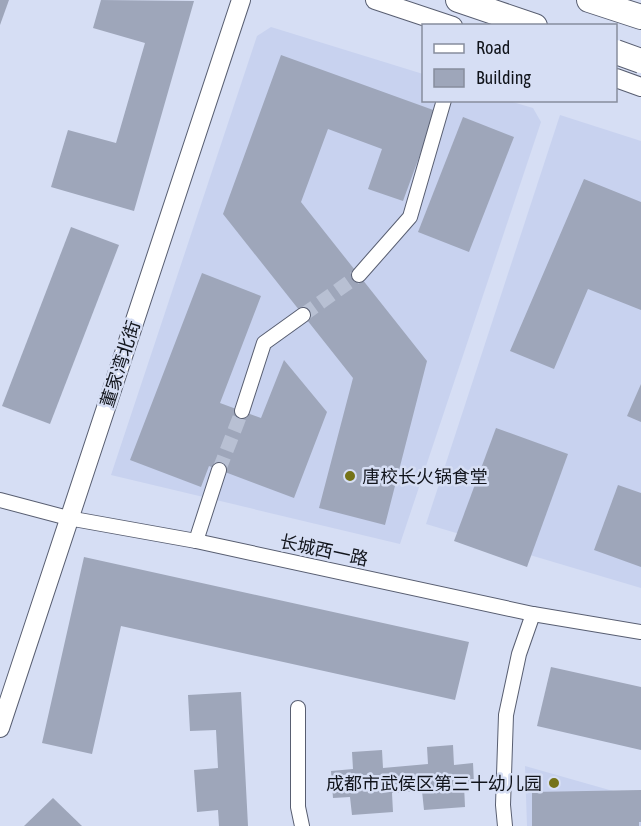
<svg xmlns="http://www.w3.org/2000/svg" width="641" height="826" font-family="'Asap Condensed','Noto Sans SC',sans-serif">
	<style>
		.built { fill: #c8d2ef }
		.building { fill: #9ea6ba }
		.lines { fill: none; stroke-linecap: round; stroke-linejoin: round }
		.street-tunnel { stroke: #b8c0d3; stroke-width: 14; stroke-dasharray: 14 7; stroke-linecap: butt }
		.street-casing { stroke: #585e71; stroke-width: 16 }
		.secondary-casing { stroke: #585e71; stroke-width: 20 }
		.highway-casing { stroke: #585e71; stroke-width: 26 }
		.street { stroke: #fff; stroke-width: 14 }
		.secondary { stroke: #fff; stroke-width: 18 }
		.highway { stroke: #fff; stroke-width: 24 }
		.highway-bridge-casing { stroke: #585e71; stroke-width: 26; stroke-linecap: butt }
		.highway-bridge { stroke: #fff; stroke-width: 24 }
		.poi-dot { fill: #757318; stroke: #d6def4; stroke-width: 2 }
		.labels { text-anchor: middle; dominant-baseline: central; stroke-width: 5; stroke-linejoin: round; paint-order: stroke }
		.street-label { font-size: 18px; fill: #11141b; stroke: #d6def4 }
		.poi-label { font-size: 18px; fill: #11141b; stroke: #d6def4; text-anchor: start }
	</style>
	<rect width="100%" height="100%" fill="#d6def4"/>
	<!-- built -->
	<g class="built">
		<polygon points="271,27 423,74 424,100 509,101 533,108 541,122 400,544 111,475 257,36"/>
		<polygon points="560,115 641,141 641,588 426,524"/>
		<polygon points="525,766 641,799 641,826 527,826"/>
	</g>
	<!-- building -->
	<g class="building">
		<polygon points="0,0 9,0 0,25"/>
		<polygon points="101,0 194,1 134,211 51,187 68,130 116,143 145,43 93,28"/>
		<polygon points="281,55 436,111 403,201 368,189 382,149 328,129 301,202 427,361 385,525 319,508 353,378 223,214"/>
		<polygon points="463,117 514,137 469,252 418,232"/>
		<polygon points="584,179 641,202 641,310 588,289 554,369 510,351"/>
		<polygon points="71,227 119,245 50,424 2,406"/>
		<polygon points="202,273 261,296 220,403 261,418 284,360 327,412 294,498 209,466 201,487 130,460"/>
		<polygon points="641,384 641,422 627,416"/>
		<polygon points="496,428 568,454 527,567 454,541"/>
		<polygon points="618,485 641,493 641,567 594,550"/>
		<polygon points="84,557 469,642 455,700 121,626 92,754 42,743"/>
		<polygon points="551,667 641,687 641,750 537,726"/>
		<polygon points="241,692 248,826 219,826 218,810 197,812 194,770 218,768 216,730 190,731 188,695"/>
		<polygon points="453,745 454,765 473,763 474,784 464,785 465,807 424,810 422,791 392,793 393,812 352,815 350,797 333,798 331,771 353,769 352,752 382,750 383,768 428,764 427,747"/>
		<polygon points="641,790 641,822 639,822 639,826 532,826 532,792"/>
		<polygon points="53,798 82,826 24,826"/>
	</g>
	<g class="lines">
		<!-- street-tunnel -->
		<g class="street-tunnel">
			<polyline points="303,315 359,275"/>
			<polyline points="219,470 242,411"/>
		</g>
		<defs>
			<g id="street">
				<polyline points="359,275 410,217 444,100"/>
				<polyline points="242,411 264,343 303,315"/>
				<polyline points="0,500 68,518 196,541 533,614 641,632"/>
				<polyline points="196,541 219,470"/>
				<polyline points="298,708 298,807 302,826"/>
				<polyline points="505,826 503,805 506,715 519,654 533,614"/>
			</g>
			<g id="secondary">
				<polyline points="375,0 453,26"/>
				<polyline points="616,78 641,87"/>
				<polyline points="0,728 241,0"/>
			</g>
			<g id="highway">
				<polyline points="458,0 535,26"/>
				<polyline points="589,0 641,17"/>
			</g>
		</defs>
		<!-- street casing -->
		<use href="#street" class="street-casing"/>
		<!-- secondary casing -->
		<use href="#secondary" class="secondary-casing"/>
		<!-- highway casing -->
		<use href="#highway" class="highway-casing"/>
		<!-- street -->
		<use href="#street" class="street"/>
		<!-- secondary -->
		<use href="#secondary" class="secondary"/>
		<!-- highway -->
		<use href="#highway" class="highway"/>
		<defs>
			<polyline id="highway-bridge" points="616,52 641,61"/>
		</defs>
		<!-- highway-bridge casing -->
		<use href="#highway-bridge" class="highway-bridge-casing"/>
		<!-- highway-bridge -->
		<use href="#highway-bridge" class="highway-bridge"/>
	</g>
	<!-- markers -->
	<g class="poi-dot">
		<circle cx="350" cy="476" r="6"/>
		<circle cx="554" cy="783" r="6"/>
	</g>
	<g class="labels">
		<!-- street labels -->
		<g class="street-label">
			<text transform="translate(120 364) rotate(-72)">董家湾北街</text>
			<text transform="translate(324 550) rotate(12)">长城西一路</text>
		</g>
		<!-- poi labels -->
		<g class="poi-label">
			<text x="362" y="476">唐校长火锅食堂</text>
			<text x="542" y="783" text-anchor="end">成都市武侯区第三十幼儿园</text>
		</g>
	</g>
	<!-- legend -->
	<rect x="422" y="24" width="195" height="78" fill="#d6def4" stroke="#878d9d" stroke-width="1.5"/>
	<rect x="434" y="44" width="30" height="9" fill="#ffffff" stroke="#878d9d" stroke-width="1.5"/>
	<text x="476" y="54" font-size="18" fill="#11141b">Road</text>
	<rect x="434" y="69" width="30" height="18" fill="#9ea6ba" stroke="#878d9d" stroke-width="1.5"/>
	<text x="476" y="84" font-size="18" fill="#11141b">Building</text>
</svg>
